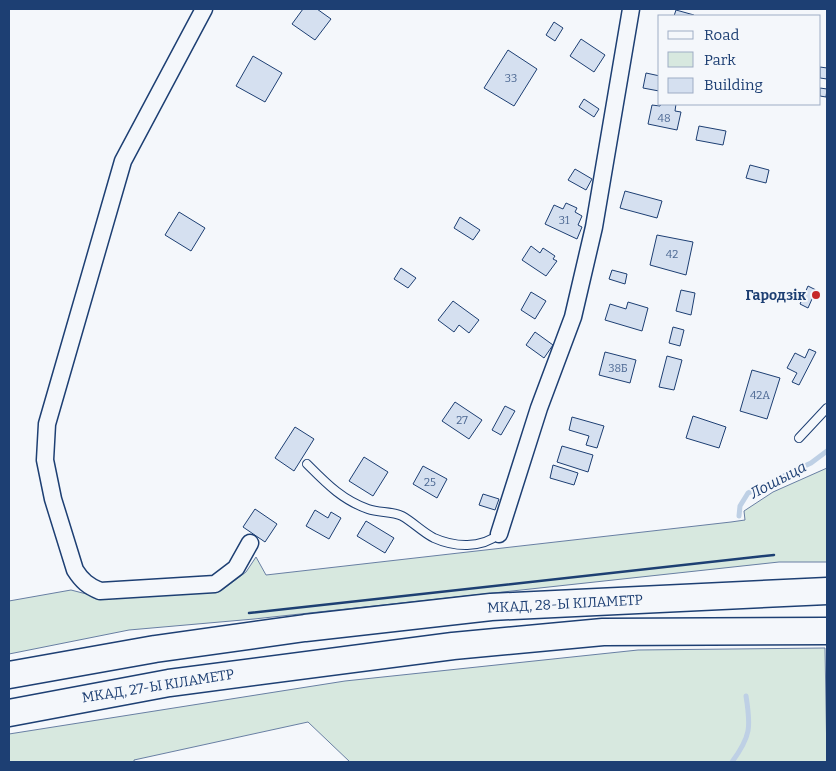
<svg xmlns="http://www.w3.org/2000/svg" width="836" height="771" font-family="Bitter,serif">
	<style>
		.green { fill: #d7e8df; stroke: #687fa3 }
		.lines { fill: none; stroke-linecap: round; stroke-linejoin: round }
		.stream { stroke: #bed0e5; stroke-width: 5 }
		.building { fill: #d5e0f0; stroke: #1d3f73 }
		.service-casing { stroke: #1d3f73; stroke-width: 10 }
		.minor-casing { stroke: #1d3f73; stroke-width: 19 }
		.trunk-casing { stroke: #1d3f73; stroke-width: 29 }
		.service { stroke: #f4f7fb; stroke-width: 8 }
		.minor { stroke: #f4f7fb; stroke-width: 16 }
		.trunk { stroke: #f4f7fb; stroke-width: 26 }
		.wall { stroke: #1d3f73; stroke-width: 2.5 }
		.poi-dot { fill: #c62828; stroke: #f4f7fb; stroke-width: 2 }
		.labels { text-anchor: middle; dominant-baseline: central; stroke-width: 4; stroke-linejoin: round; paint-order: stroke }
		.number-label { font-size: 11px; fill: #4b6792 }
		.poi-label { font-size: 14px; font-weight: bold; fill: #1d3f73; stroke: #f4f7fb; text-anchor: end }
		.street-label { font-size: 14px; fill: #1d3f73; stroke: #f4f7fb }
		.water-label { font-size: 15px; font-style: italic; fill: #1d3f73; stroke: #f4f7fb }
	</style>
	<rect width="100%" height="100%" fill="#f4f7fb"/>
	<!-- green -->
	<g class="green">
		<polygon points="827,468 827,562 779,562 254,619 129,630 9,654 9,601 71,590 102,598 222,590 246,572 256,557 266,575 731,522 745,520 744,511 773,492"/>
		<polygon points="825,648 827,762 350,762 308,722 134,760 134,762 9,762 9,734 345,681 638,650"/>
	</g>
	<g class="lines">
		<!-- stream -->
		<g class="stream">
			<polyline points="739,516 740,506 748,493 811,463 827,451"/>
			<path d="M732 762C751 736 751 727 746 696"/>
		</g>
	</g>
	<!-- building -->
	<g class="building">
		<polygon points="303,9 317,9 331,19 315,40 292,24"/>
		<polygon points="676,10 694,15 693,16 674,16"/>
		<polygon points="554,22 563,28 555,41 546,35"/>
		<polygon points="581,39 605,55 594,72 570,56"/>
		<polygon points="508,50 537,69 514,106 484,88"/>
		<polygon points="253,56 282,73 265,102 236,86"/>
		<polygon points="820,67 827,68 827,79 820,78"/>
		<polygon points="646,73 660,76 659,91 643,88"/>
		<polygon points="820,88 827,89 826,97 820,96"/>
		<polygon points="584,99 599,109 594,117 579,107"/>
		<polygon points="661,104 676,104 675,111 681,112 677,130 648,124 652,105 660,106"/>
		<polygon points="699,126 726,131 723,145 696,140"/>
		<polygon points="750,165 769,170 766,183 746,178"/>
		<polygon points="575,169 592,179 586,190 568,180"/>
		<polygon points="625,191 662,201 657,218 620,208"/>
		<polygon points="566,203 577,208 575,212 582,216 578,225 582,227 577,239 545,224 554,205 563,209"/>
		<polygon points="179,212 205,228 191,251 165,235"/>
		<polygon points="460,217 480,230 473,240 454,228"/>
		<polygon points="657,235 693,242 686,275 650,265"/>
		<polygon points="531,246 540,253 543,248 555,256 553,259 557,261 546,276 522,260"/>
		<polygon points="401,268 416,278 408,288 394,279"/>
		<polygon points="612,270 627,274 625,284 609,279"/>
		<polygon points="808,286 816,290 808,308 800,304"/>
		<polygon points="681,290 695,293 691,315 676,311"/>
		<polygon points="531,292 546,301 535,319 521,310"/>
		<polygon points="453,301 479,320 469,333 459,325 454,332 438,320"/>
		<polygon points="628,302 648,308 642,331 605,320 610,304 626,309"/>
		<polygon points="673,327 684,330 680,346 669,343"/>
		<polygon points="535,332 553,345 544,358 526,345"/>
		<polygon points="809,349 816,352 799,385 792,382 797,373 787,368 795,353 805,358"/>
		<polygon points="605,352 636,360 630,383 599,375"/>
		<polygon points="667,356 682,360 674,390 659,387"/>
		<polygon points="752,370 780,378 767,419 740,411"/>
		<polygon points="455,402 482,420 469,439 442,421"/>
		<polygon points="505,406 515,411 501,435 492,430"/>
		<polygon points="693,416 726,427 719,448 686,438"/>
		<polygon points="572,417 604,426 597,448 586,445 589,436 569,430"/>
		<polygon points="295,427 314,439 294,471 275,458"/>
		<polygon points="562,446 593,455 588,472 557,462"/>
		<polygon points="364,457 388,472 373,496 349,481"/>
		<polygon points="553,465 578,473 574,485 550,478"/>
		<polygon points="423,466 447,479 437,498 413,484"/>
		<polygon points="483,494 499,499 495,510 479,505"/>
		<polygon points="255,509 277,524 265,542 243,527"/>
		<polygon points="315,510 328,518 331,512 341,518 329,539 306,526"/>
		<polygon points="366,521 394,538 385,553 357,536"/>
	</g>
	<g class="lines">
		<defs>
			<g id="service">
				<polyline points="799,438 827,408"/>
				<path d="M307 464C326 483 342 500 368 509 379 513 392 511 402 516 413 522 422 532 434 538 454 547 481 549 499 534"/>
			</g>
			<g id="minor">
				<path d="M204 9 123 161 47 424 45 460 53 499 75 570C82 581 88 586 100 591L215 584 236 568 250 543"/>
				<polyline points="499,534 539,408 573,317 594,227 631,9"/>
			</g>
			<g id="trunk">
				<polyline points="9,675 155,649 305,628 491,607 827,591"/>
				<polyline points="9,713 169,683 453,646 603,632 827,631"/>
			</g>
		</defs>
		<!-- service casing -->
		<use href="#service" class="service-casing"/>
		<!-- minor casing -->
		<use href="#minor" class="minor-casing"/>
		<!-- trunk casing -->
		<use href="#trunk" class="trunk-casing"/>
		<!-- service -->
		<use href="#service" class="service"/>
		<!-- minor -->
		<use href="#minor" class="minor"/>
		<!-- trunk -->
		<use href="#trunk" class="trunk"/>
		<!-- wall -->
		<polyline class="wall" points="249,613 774,555"/>
	</g>
	<!-- markers -->
	<circle class="poi-dot" cx="816" cy="295" r="5"/>
	<g class="labels">
		<!-- number labels -->
		<g class="number-label">
			<text x="511" y="78">33</text>
			<text x="664" y="118">48</text>
			<text x="564" y="220">31</text>
			<text x="672" y="254">42</text>
			<text x="618" y="368">38Б</text>
			<text x="760" y="395">42А</text>
			<text x="462" y="420">27</text>
			<text x="430" y="482">25</text>
		</g>
		<!-- poi labels -->
		<g class="poi-label">
			<text x="806" y="295">Гародзік</text>
		</g>
		<!-- street labels -->
		<g class="street-label">
			<text transform="translate(565 604) rotate(-3)">МКАД, 28-Ы КІЛАМЕТР</text>
			<text transform="translate(158 686) rotate(-9)">МКАД, 27-Ы КІЛАМЕТР</text>
		</g>
		<!-- water labels -->
		<g class="water-label">
			<text transform="translate(778 480) rotate(-28)">Лошыца</text>
		</g>
	</g>
	<!-- border -->
	<rect width="836" height="771" fill="none" stroke="#1d3f73" stroke-width="20"/>
	<!-- legend -->
	<rect x="658" y="15" width="162" height="90" fill="#f4f7fb" stroke="#9eadc5"/>
	<rect x="668" y="31" width="25" height="8" fill="#f4f7fb" stroke="#9eadc5"/>
	<text x="704" y="40" font-size="15" fill="#1d3f73">Road</text>
	<rect x="668" y="52" width="25" height="15" fill="#d7e8df" stroke="#9eadc5"/>
	<text x="704" y="65" font-size="15" fill="#1d3f73">Park</text>
	<rect x="668" y="78" width="25" height="15" fill="#d5e0f0" stroke="#9eadc5"/>
	<text x="704" y="90" font-size="15" fill="#1d3f73">Building</text>
</svg>
